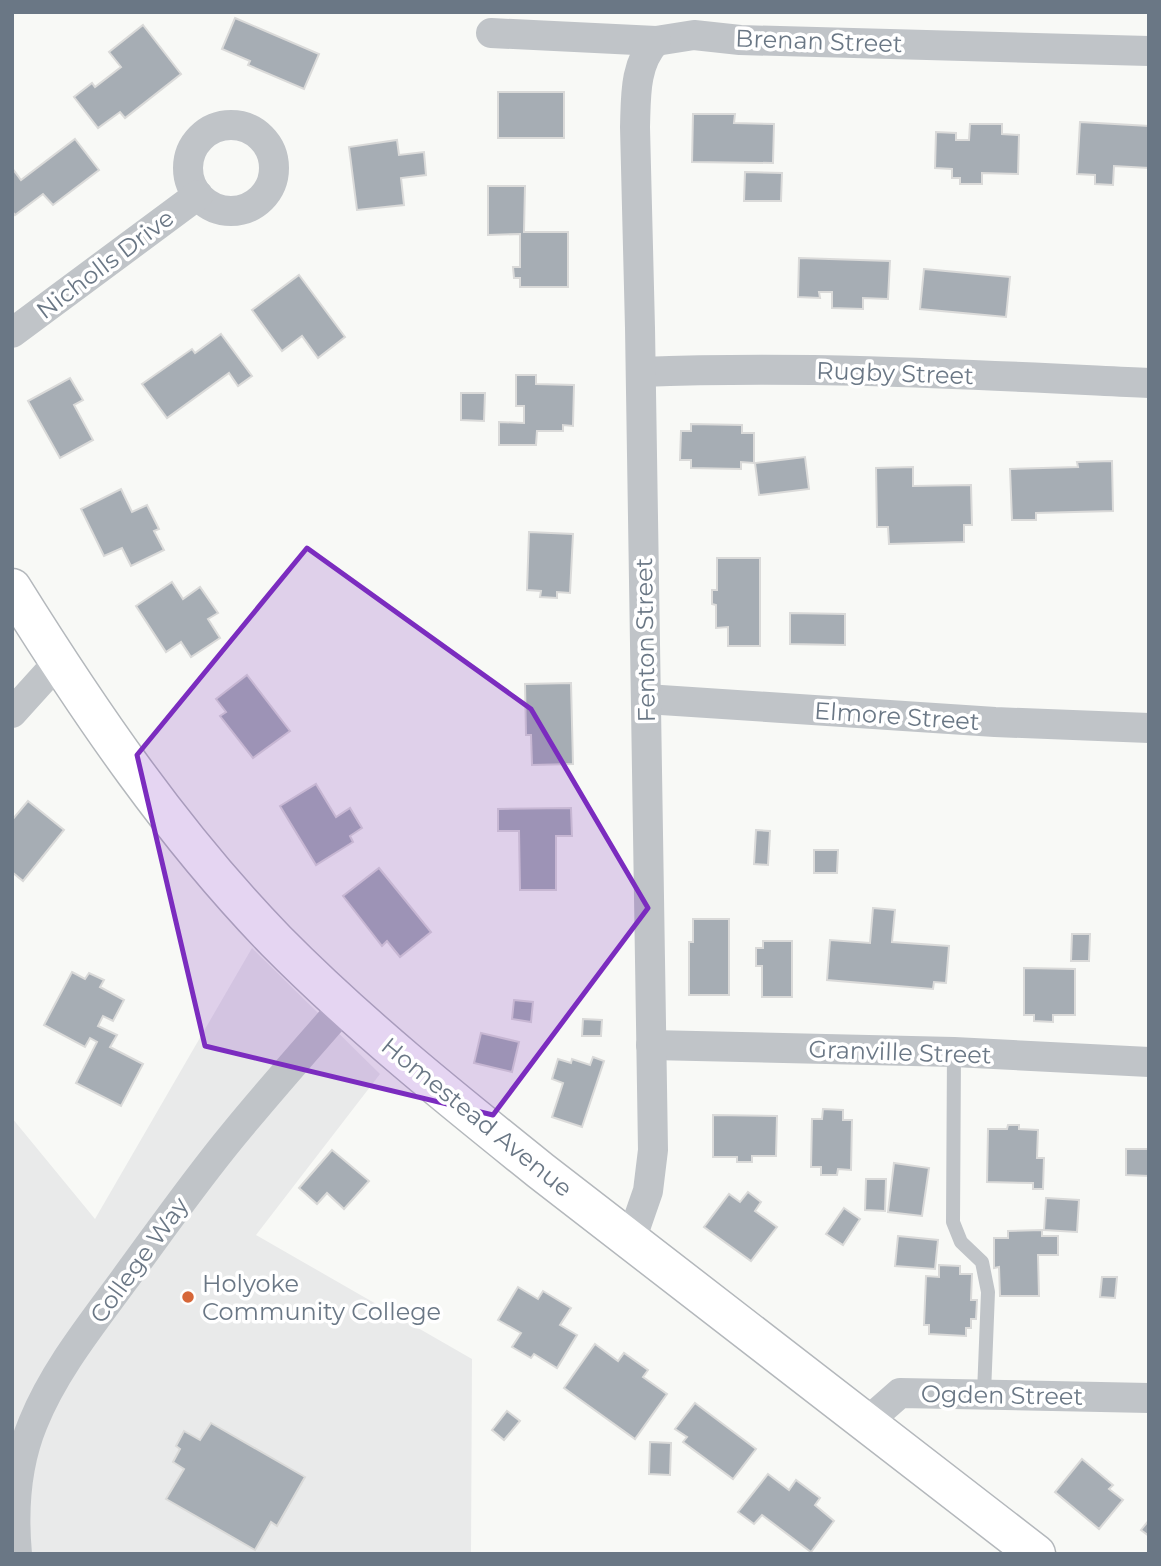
<svg xmlns="http://www.w3.org/2000/svg" width="1161" height="1566" font-family="Montserrat,sans-serif">
	<style>
		.built { fill: #e9eaea }
		.building { fill: #a6adb4; stroke: #dadad9; stroke-width: 2 }
		.lines { fill: none; stroke-linecap: round; stroke-linejoin: round }
		.primary-casing { stroke: #b4b8bc; stroke-width: 41 }
		.service { stroke: #c0c4c8; stroke-width: 14 }
		.minor { stroke: #c0c4c8; stroke-width: 30 }
		.primary { stroke: #fff; stroke-width: 38 }
		.marked { fill: #7b2cbf; fill-opacity: 0.2; stroke: #7b2cbf; stroke-width: 5; stroke-linejoin: round }
		.poi-dot { fill: #d66739; stroke: #fff; stroke-width: 2.5 }
		.labels { text-anchor: middle; dominant-baseline: central; stroke-width: 7; stroke-linejoin: round; paint-order: stroke }
		.street-label { font-size: 24px; fill: #6a7785; stroke: #fff }
		.poi-label { font-size: 24px; fill: #6a7785; stroke: #fff; text-anchor: start }
	</style>
	<rect width="100%" height="100%" fill="#f8f9f6"/>
	<!-- built -->
	<polygon class="built" points="252,948 380,1074 256,1235 472,1359 471,1554 12,1554 12,1118 95,1219"/>
	<!-- building -->
	<g class="building">
		<polygon points="235,18 319,54 304,89 248,65 250,61 222,49"/>
		<polygon points="143,25 181,74 125,118 120,112 98,128 74,97 92,83 95,87 121,67 109,52"/>
		<rect x="498" y="92" width="66" height="46"/>
		<polygon points="693,114 735,114 734,123 774,124 773,163 692,162"/>
		<polygon points="1080,122 1149,126 1149,168 1114,166 1113,185 1095,184 1095,175 1077,174"/>
		<polygon points="970,124 1002,124 1002,134 1019,135 1018,174 982,173 982,184 960,184 960,178 952,178 952,169 935,168 936,132 956,133 956,140 969,140"/>
		<polygon points="75,139 99,170 53,205 43,194 15,215 12,211 12,168 21,180"/>
		<polygon points="397,140 399,155 424,152 426,175 401,178 404,205 357,210 349,147"/>
		<polygon points="745,172 782,173 781,201 744,201"/>
		<polygon points="488,186 525,186 524,232 568,232 568,287 520,287 520,278 514,278 513,267 520,267 520,234 488,235"/>
		<polygon points="799,258 890,261 888,299 863,298 863,309 832,308 832,292 819,292 820,298 798,297"/>
		<polygon points="924,269 1010,277 1006,317 920,309"/>
		<polygon points="299,275 345,337 318,358 302,336 282,351 252,310"/>
		<polygon points="221,334 252,376 238,386 229,373 167,418 142,384 192,349 195,353"/>
		<polygon points="516,375 536,375 536,384 574,385 573,426 563,425 563,431 537,431 536,445 499,445 499,422 524,423 524,406 516,406"/>
		<polygon points="70,378 83,400 74,405 93,440 60,458 28,401"/>
		<polygon points="461,393 485,393 484,421 461,420"/>
		<polygon points="691,424 742,425 742,433 754,433 754,463 741,462 741,469 691,468 691,460 680,460 681,431 691,431"/>
		<polygon points="805,457 809,489 759,495 755,463"/>
		<polygon points="1112,461 1113,511 1036,513 1036,520 1012,520 1010,469 1078,467 1077,462"/>
		<polygon points="913,467 913,486 971,485 972,525 964,525 964,542 889,544 888,527 877,527 876,468"/>
		<polygon points="121,489 132,512 147,505 159,529 154,531 164,550 131,566 122,548 104,556 81,509"/>
		<polygon points="529,532 573,534 570,593 557,592 557,598 540,597 541,591 527,590"/>
		<polygon points="717,558 760,558 760,646 728,646 728,627 716,628 716,605 712,604 712,590 717,590"/>
		<polygon points="172,582 183,599 200,587 218,613 208,619 220,638 191,657 181,642 166,652 136,606"/>
		<polygon points="790,613 845,614 845,645 790,644"/>
		<polygon points="247,675 290,731 253,758 220,716 226,712 216,699"/>
		<polygon points="571,683 573,764 532,765 531,735 526,735 525,684"/>
		<polygon points="316,784 336,817 350,808 362,828 350,836 353,842 316,865 280,806"/>
		<polygon points="28,801 64,830 23,881 12,872 12,820"/>
		<polygon points="571,808 572,836 556,836 556,890 520,890 519,831 498,831 498,809"/>
		<polygon points="756,830 770,831 768,865 754,864"/>
		<polygon points="814,850 838,850 837,873 814,873"/>
		<polygon points="379,868 431,932 400,957 387,941 382,946 343,896"/>
		<polygon points="873,908 895,910 892,942 949,946 946,983 934,982 933,989 827,980 830,940 870,943"/>
		<polygon points="693,919 729,919 729,995 689,995 689,942 693,942"/>
		<polygon points="1072,934 1090,934 1089,961 1071,961"/>
		<polygon points="763,941 792,941 792,997 762,997 762,966 756,966 756,948 763,948"/>
		<polygon points="1024,968 1075,969 1075,1015 1053,1015 1053,1022 1034,1021 1034,1015 1024,1015"/>
		<polygon points="72,972 85,979 89,973 104,980 100,987 124,1000 113,1021 103,1016 98,1026 117,1035 110,1047 143,1064 121,1106 76,1083 97,1042 90,1038 85,1047 44,1025"/>
		<polygon points="514,1000 533,1002 531,1022 512,1019"/>
		<polygon points="583,1019 602,1020 601,1036 582,1036"/>
		<polygon points="481,1033 519,1042 512,1072 474,1063"/>
		<polygon points="593,1057 604,1061 582,1127 552,1117 563,1083 552,1079 558,1059 571,1063 572,1059 590,1065"/>
		<polygon points="823,1109 843,1110 843,1120 852,1120 851,1170 838,1169 837,1175 821,1175 821,1167 811,1167 812,1119 822,1119"/>
		<polygon points="713,1115 777,1116 776,1156 752,1156 752,1162 737,1162 737,1157 713,1157"/>
		<polygon points="1008,1125 1019,1125 1019,1129 1038,1130 1037,1158 1044,1158 1043,1189 1033,1189 1033,1183 987,1182 988,1129 1007,1129"/>
		<polygon points="1126,1149 1149,1149 1149,1176 1126,1175"/>
		<polygon points="332,1150 369,1181 344,1209 327,1193 317,1204 299,1188"/>
		<polygon points="894,1163 929,1168 922,1216 888,1212"/>
		<polygon points="866,1179 886,1179 885,1211 865,1210"/>
		<polygon points="748,1192 761,1202 755,1211 777,1227 751,1261 704,1227 729,1194 740,1202"/>
		<polygon points="1046,1198 1079,1200 1077,1232 1044,1230"/>
		<polygon points="844,1208 860,1219 843,1245 826,1234"/>
		<polygon points="1042,1230 1042,1236 1058,1236 1058,1255 1038,1255 1039,1296 1000,1296 999,1267 994,1268 994,1238 1008,1238 1008,1231"/>
		<polygon points="898,1236 938,1240 935,1269 895,1266"/>
		<polygon points="939,1265 960,1266 960,1274 972,1274 971,1300 977,1300 976,1319 971,1319 971,1328 966,1328 966,1336 929,1334 929,1325 924,1325 926,1276 939,1277"/>
		<polygon points="1102,1277 1117,1277 1115,1298 1100,1297"/>
		<polygon points="518,1287 538,1299 543,1291 571,1308 560,1325 577,1335 557,1368 534,1354 531,1358 512,1347 521,1333 498,1320"/>
		<polygon points="595,1344 618,1361 624,1353 648,1370 643,1377 667,1394 635,1439 564,1388"/>
		<polygon points="695,1403 756,1449 733,1479 683,1442 687,1437 675,1429"/>
		<polygon points="507,1411 520,1421 504,1440 492,1430"/>
		<polygon points="211,1423 305,1477 277,1526 271,1522 255,1550 166,1499 184,1469 173,1462 180,1449 176,1446 184,1431 200,1440"/>
		<polygon points="650,1442 671,1443 670,1475 649,1474"/>
		<polygon points="1082,1459 1113,1485 1109,1489 1123,1500 1099,1529 1055,1492"/>
		<polygon points="768,1474 789,1490 796,1480 820,1498 815,1505 834,1521 811,1552 762,1515 754,1524 738,1512"/>
		<polygon points="1149,1520 1149,1536 1141,1530"/>
	</g>
	<g class="lines">
		<defs>
			<path id="primary" d="M12 588C90 713 173 835 276 941 358 1024 450 1098 541 1171L1036 1554"/>
		</defs>
		<!-- primary casing -->
		<use href="#primary" class="primary-casing"/>
		<!-- service -->
		<polyline class="service" points="954,1052 953,1222 961,1242 982,1262 988,1292 984,1393"/>
		<!-- minor -->
		<g class="minor">
			<polyline points="491,33 656,41 694,35 740,40 1149,51"/>
			<circle cx="231" cy="168" r="43"/>
			<polyline points="12,333 198,195"/>
			<path d="M641 372C810 365 980 375 1149 383"/>
			<polyline points="646,699 995,722 1149,728"/>
			<polyline points="12,713 59,661"/>
			<polyline points="651,1045 954,1052 1149,1062"/>
			<path d="M631 1240 648 1191 653 1150 640 328 635 127C636 98 634 64 656 41"/>
			<polyline points="867,1422 900,1393 1149,1398"/>
			<path d="M17 1554C13 1510 16 1464 33 1423 54 1371 91 1325 124 1280 160 1231 195 1181 233 1135 269 1091 307 1048 344 1006"/>
		</g>
		<!-- primary -->
		<use href="#primary" class="primary"/>
	</g>
	<!-- marked area -->
	<path class="marked" d="M307 548 531 709 648 908 493 1115 205 1046 137 755Z"/>
	<!-- markers -->
	<circle class="poi-dot" cx="188" cy="1297" r="7"/>
	<g class="labels">
		<!-- street labels -->
		<g class="street-label">
			<text transform="translate(819 41) rotate(2)">Brenan Street</text>
			<text transform="translate(105 264) rotate(-37)">Nicholls Drive</text>
			<text transform="translate(895 373) rotate(2)">Rugby Street</text>
			<text transform="translate(645 640) rotate(-91)">Fenton Street</text>
			<text transform="translate(897 716) rotate(4)">Elmore Street</text>
			<text transform="translate(900 1052) rotate(2)">Granville Street</text>
			<text transform="translate(477 1117) rotate(39)">Homestead Avenue</text>
			<text transform="translate(139 1260) rotate(-54)">College Way</text>
			<text transform="translate(1002 1395) rotate(1)">Ogden Street</text>
		</g>
		<!-- poi labels -->
		<g class="poi-label">
			<text x="202" y="1283">Holyoke<tspan x="202" dy="28">Community College</tspan></text>
		</g>
	</g>
	<!-- border -->
	<rect width="1161" height="1566" fill="none" stroke="#6a7785" stroke-width="28"/>
</svg>
